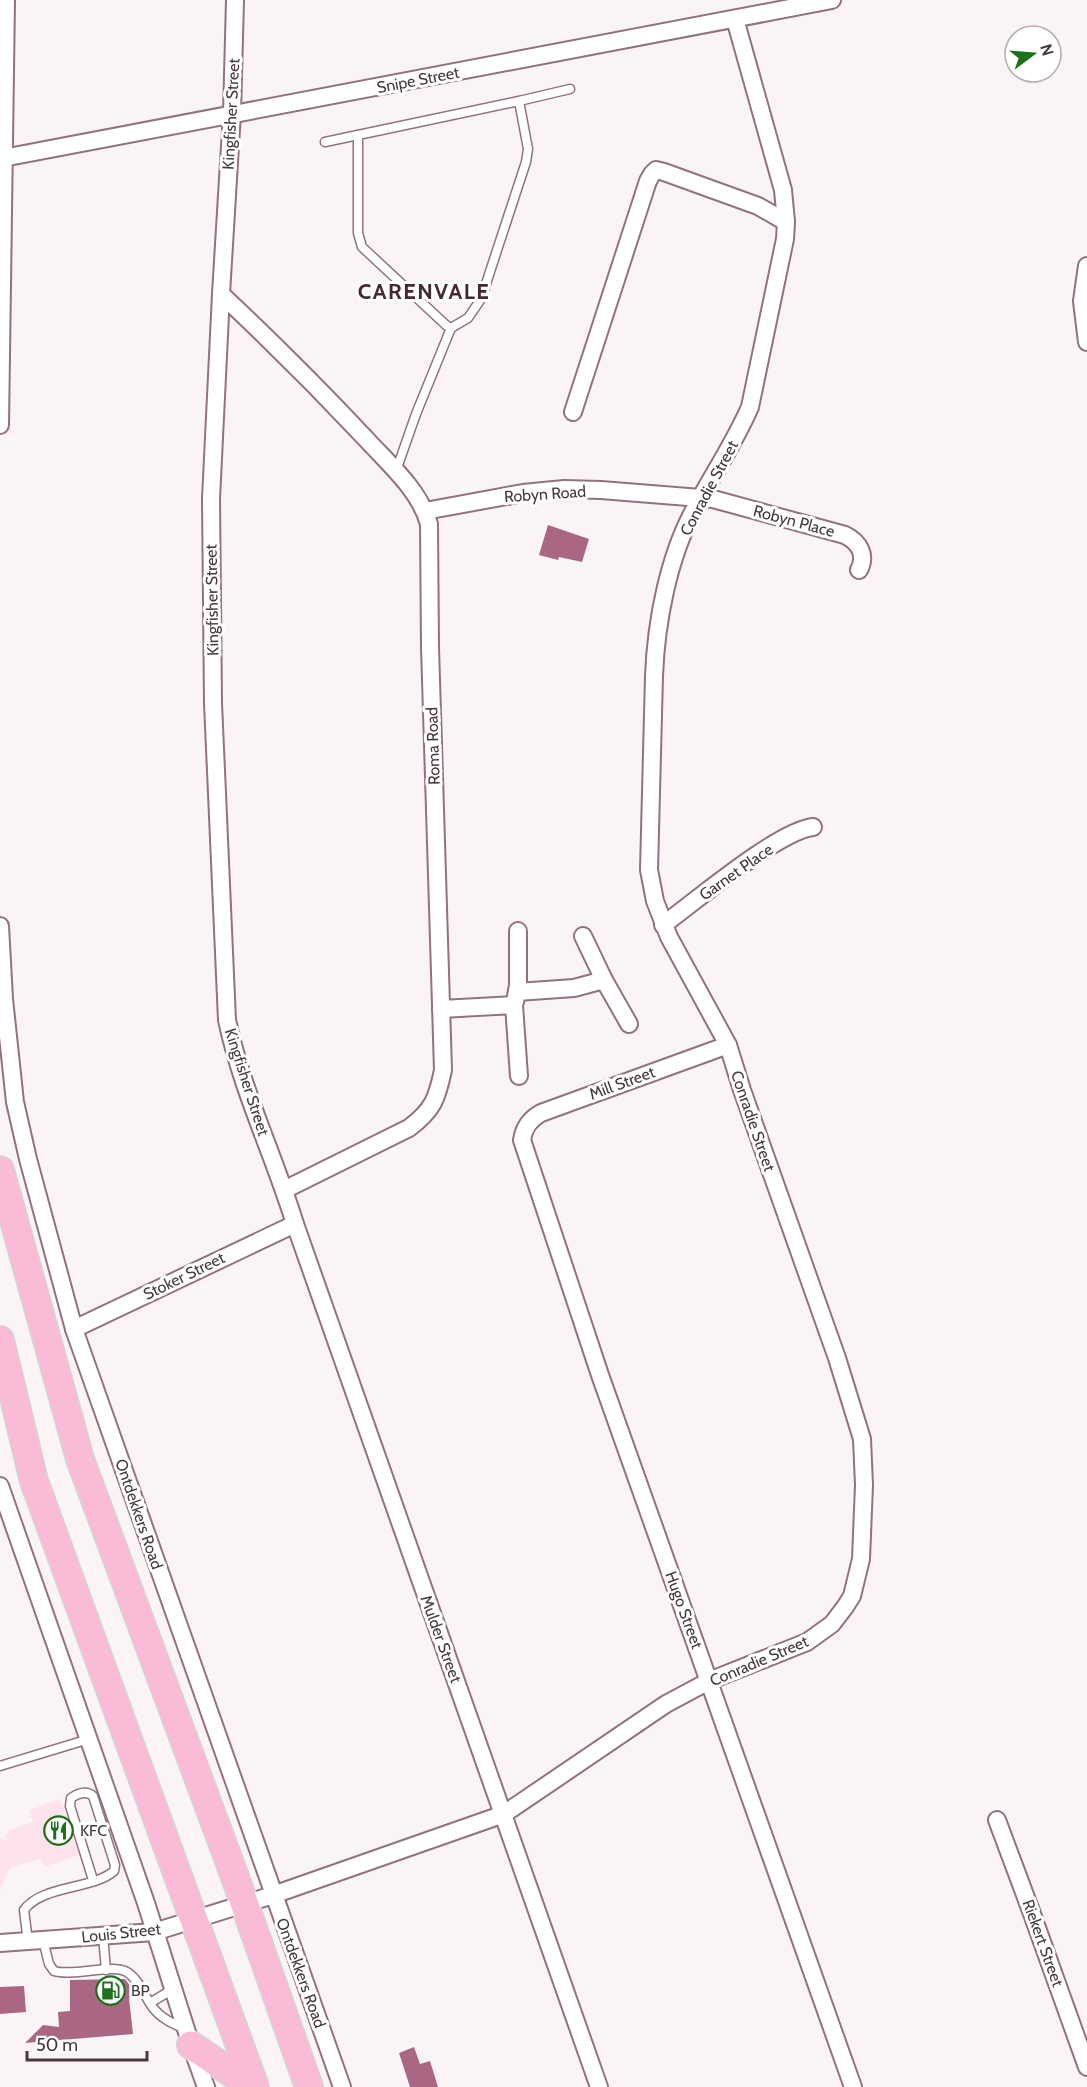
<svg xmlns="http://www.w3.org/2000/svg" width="1087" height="2087" font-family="Cabin,sans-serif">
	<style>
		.built { fill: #fee3ed }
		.building { fill: #aa6784 }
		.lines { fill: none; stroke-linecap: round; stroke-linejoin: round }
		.lane-casing { stroke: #92727f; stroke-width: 11 }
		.street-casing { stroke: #92727f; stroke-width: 20 }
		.primary-casing { stroke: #d6d3d4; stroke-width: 30 }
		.lane { stroke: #fff; stroke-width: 8 }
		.street { stroke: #fff; stroke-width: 16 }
		.primary { stroke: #f9bbd6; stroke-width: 27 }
		.labels { text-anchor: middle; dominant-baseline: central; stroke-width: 6; stroke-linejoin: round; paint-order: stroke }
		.street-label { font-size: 16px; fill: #46383d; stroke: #fff }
		.poi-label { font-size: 16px; fill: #46383d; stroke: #fff; text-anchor: start }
		.district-label { font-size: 22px; font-weight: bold; letter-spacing: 1.5px; fill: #452a36; stroke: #fff }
	</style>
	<rect width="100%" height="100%" fill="#fbf4f7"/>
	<!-- built -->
	<polygon class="built" points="60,1799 79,1855 45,1867 40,1859 10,1868 0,1890 0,1838 5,1840 9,1830 33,1822 29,1810"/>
	<!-- building -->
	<g class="building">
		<polygon points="548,525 589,539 582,562 559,557 558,560 539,555"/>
		<polygon points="125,1979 140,1999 129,1998 133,2034 25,2043 43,2025 59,2027 58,2012 70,2011 70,1980"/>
		<polygon points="24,1986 26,2012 0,2014 0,1987"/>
		<polygon points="414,2047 420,2064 430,2061 438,2087 410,2087 399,2053"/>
	</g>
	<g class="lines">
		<defs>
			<g id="lane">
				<polyline points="519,101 570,89"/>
				<polyline points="325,142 358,135"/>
				<polyline points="396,471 416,414 451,328 468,318 481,299 526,162 528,149 519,101 358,135 358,233 362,247 447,326 451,328"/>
				<polyline points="0,1766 89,1739"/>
				<polyline points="103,1936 106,1970"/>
				<path d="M43 1940 49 1964 54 1971C73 1977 113 1963 127 1972 139 1979 145 1998 154 2009 162 2019 174 2024 185 2029"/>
				<path d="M28 1942 24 1910C42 1885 92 1890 114 1871L115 1865 93 1796C86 1790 77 1794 71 1798L70 1806 93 1880"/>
				<polyline points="150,2003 173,1989"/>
			</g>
			<g id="street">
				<path d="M235 0 232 113 221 294 211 499 213 703 227 1020C242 1091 274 1155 295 1224L599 2087"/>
				<polyline points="3,158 832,0"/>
				<polyline points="1087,266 1082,301 1087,342"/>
				<path d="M221 294C271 341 320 390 367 440 390 465 420 491 429 524L430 647 443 1070C437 1099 433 1110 409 1128L284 1190"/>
				<polyline points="573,412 648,181 652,174 656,170 664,172 758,206 786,222"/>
				<polyline points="0,425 6,0"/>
				<path d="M425 511 523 493 564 489 601 490 713 499 845 535C859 542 867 555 859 570"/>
				<path d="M663 925C696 901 778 831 813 827"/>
				<polyline points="0,926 4,999 15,1102 28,1159 74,1329 342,2087"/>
				<polyline points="583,936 604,980 629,1024"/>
				<polyline points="517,992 574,988 604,980"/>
				<polyline points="515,1002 518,985 518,931"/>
				<polyline points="441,1009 514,1005 519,1076"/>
				<path d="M728 1045 541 1113C530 1119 524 1127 522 1140L600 1375 853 2087"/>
				<polyline points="74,1329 295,1224"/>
				<polyline points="0,1486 146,1903 191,2045 206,2087"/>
				<polyline points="997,1820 1031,1911 1087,2067"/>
				<path d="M0 1943 154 1932 273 1895 504 1814 666 1704 709 1681 807 1642 832 1624 845 1607 852 1596 861 1559 864 1485 862 1439 837 1358 742 1090 728 1045 669 937 655 901 649 870 654 676C656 623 668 559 693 512 711 477 734 444 750 407L785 239 786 222 783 190 735 19"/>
			</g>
			<g id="primary">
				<polyline points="0,1170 80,1459 235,1877 309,2087"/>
				<polyline points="0,1340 34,1481 255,2087"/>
				<polyline points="191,2045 252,2087"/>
			</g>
		</defs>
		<!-- lane casing -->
		<use href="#lane" class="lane-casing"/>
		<!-- street casing -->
		<use href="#street" class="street-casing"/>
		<!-- primary casing -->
		<use href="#primary" class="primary-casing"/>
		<!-- lane -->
		<use href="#lane" class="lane"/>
		<!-- street -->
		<use href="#street" class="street"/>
		<!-- primary -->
		<use href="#primary" class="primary"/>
	</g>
	<!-- icons -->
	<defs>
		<symbol id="restaurant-ring" viewBox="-11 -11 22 22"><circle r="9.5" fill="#fff" stroke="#1c711b" stroke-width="1.5"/><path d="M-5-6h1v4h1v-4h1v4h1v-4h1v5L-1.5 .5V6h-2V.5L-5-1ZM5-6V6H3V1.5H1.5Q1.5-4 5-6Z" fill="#1c711b"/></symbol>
		<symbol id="fuel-ring" viewBox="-11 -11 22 22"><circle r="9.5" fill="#fff" stroke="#1c711b" stroke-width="1.5"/><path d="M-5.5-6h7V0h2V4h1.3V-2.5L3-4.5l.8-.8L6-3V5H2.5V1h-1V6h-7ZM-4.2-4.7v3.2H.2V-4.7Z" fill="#1c711b"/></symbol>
	</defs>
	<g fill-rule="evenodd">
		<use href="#restaurant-ring" x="42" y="1814" width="33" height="33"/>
		<use href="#fuel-ring" x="94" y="1974" width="33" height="33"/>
	</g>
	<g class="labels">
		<!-- street labels -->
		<g class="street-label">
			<text transform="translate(418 80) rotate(-11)">Snipe Street</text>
			<text transform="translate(231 114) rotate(-87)">Kingfisher Street</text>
			<text transform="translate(709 488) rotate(-62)">Conradie Street</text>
			<text transform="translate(545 494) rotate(-4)">Robyn Road</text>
			<text transform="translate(794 521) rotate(15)">Robyn Place</text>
			<text transform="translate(212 600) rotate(-91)">Kingfisher Street</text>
			<text transform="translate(433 746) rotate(-92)">Roma Road</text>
			<text transform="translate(736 872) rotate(-35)">Garnet Place</text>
			<text transform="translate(247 1082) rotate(72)">Kingfisher Street</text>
			<text transform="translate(622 1083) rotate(-20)">Mill Street</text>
			<text transform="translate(753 1121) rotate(71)">Conradie Street</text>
			<text transform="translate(184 1276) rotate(-26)">Stoker Street</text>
			<text transform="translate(139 1514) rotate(71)">Ontdekkers Road</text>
			<text transform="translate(684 1610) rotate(70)">Hugo Street</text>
			<text transform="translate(441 1639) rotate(70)">Mulder Street</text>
			<text transform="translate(759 1661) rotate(-23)">Conradie Street</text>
			<text transform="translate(121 1933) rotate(-6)">Louis Street</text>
			<text transform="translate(1043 1943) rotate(70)">Riekert Street</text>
			<text transform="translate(301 1973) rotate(70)">Ontdekkers Road</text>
		</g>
		<!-- poi labels -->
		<g class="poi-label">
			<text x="80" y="1830">KFC</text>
			<text x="131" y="1990">BP</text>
		</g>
		<!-- district labels -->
		<g class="district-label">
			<text x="424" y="291">CARENVALE</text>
		</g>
	</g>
	<!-- north arrow -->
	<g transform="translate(1033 54) rotate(74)"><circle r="28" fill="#ffffff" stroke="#b5afb1" stroke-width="1.5"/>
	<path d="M0-4.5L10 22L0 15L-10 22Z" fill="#1c711b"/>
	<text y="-9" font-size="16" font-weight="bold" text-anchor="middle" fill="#46383d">N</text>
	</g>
	<!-- scale -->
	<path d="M27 2051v9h120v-9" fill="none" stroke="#46383d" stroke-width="3"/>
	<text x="36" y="2051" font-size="18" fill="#46383d" stroke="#ffffff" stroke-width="4.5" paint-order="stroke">50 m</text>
</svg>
